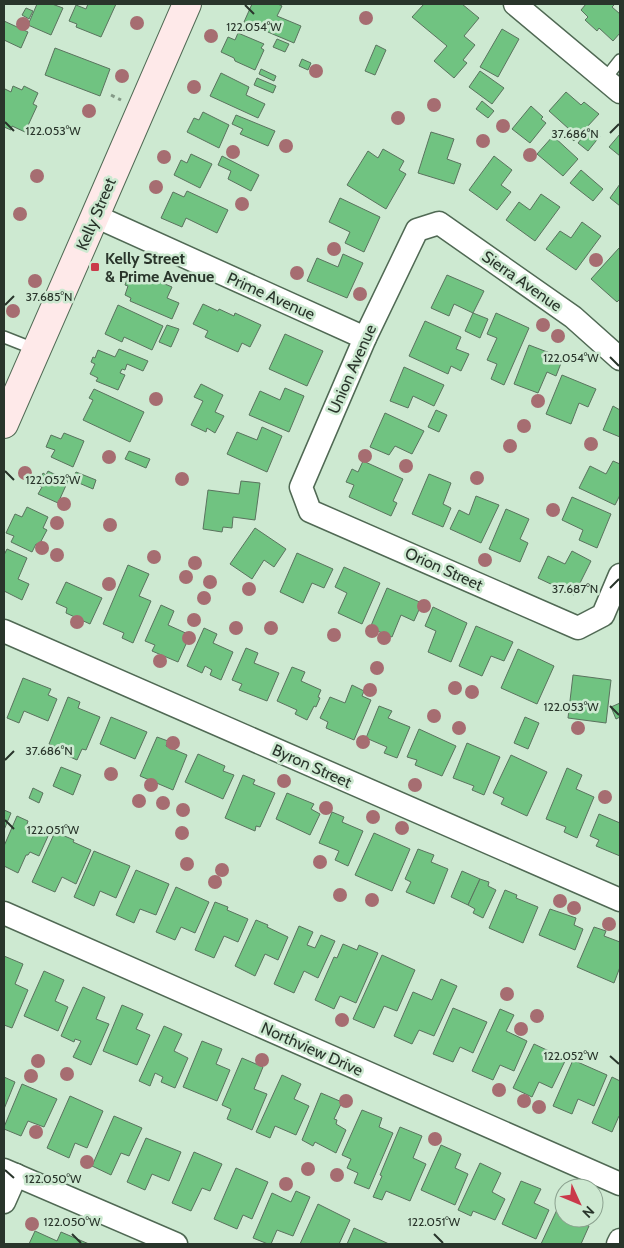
<svg xmlns="http://www.w3.org/2000/svg" width="624" height="1248" font-family="Cabin,sans-serif">
	<style>
		.building { fill: #70c381; stroke: #5a735e }
		.lines { fill: none; stroke-linecap: round; stroke-linejoin: round }
		.lane-casing { stroke: #506954; stroke-width: 14 }
		.street-casing { stroke: #506954; stroke-width: 25 }
		.secondary-casing { stroke: #506954; stroke-width: 30 }
		.path { stroke: #849987; stroke-width: 3; stroke-dasharray: 4 4; stroke-linecap: butt }
		.lane { stroke: #fff; stroke-width: 11 }
		.street { stroke: #fff; stroke-width: 22 }
		.secondary { stroke: #fee9e9; stroke-width: 28 }
		.tree { fill: #a66d71 }
		.ticks { fill: none; stroke: #29352b; stroke-width: 2 }
		.poi-dot { fill: #ca394a; stroke: #cde9d1; stroke-width: 2 }
		.labels { text-anchor: middle; dominant-baseline: central; stroke-width: 5; stroke-linejoin: round; paint-order: stroke }
		.street-label { font-size: 16px; fill: #29352b; stroke: #cde9d1 }
		.poi-label { font-size: 16px; font-weight: bold; fill: #29352b; stroke: #cde9d1; text-anchor: start }
		.ticks-label { font-size: 12px; text-anchor: middle; fill: #29352b; stroke: #cde9d1; stroke-width: 5; stroke-linejoin: round; paint-order: stroke }
	</style>
	<rect width="100%" height="100%" fill="#cde9d1"/>
	<!-- building -->
	<g class="building">
		<polygon points="37,4 52,4 63,8 51,35 28,25"/>
		<polygon points="88,4 116,4 101,37 76,27 77,24 69,21 76,5 86,9"/>
		<polygon points="252,4 278,4 282,6 277,16 301,26 294,43 244,22"/>
		<polygon points="424,4 462,4 479,18 464,36 475,45 463,60 467,63 454,78 434,61 447,46 412,17"/>
		<polygon points="586,4 615,4 612,7 620,14 620,33 613,41 599,28 597,31 585,20 588,17 581,10"/>
		<polygon points="26,8 33,11 29,19 22,15"/>
		<polygon points="4,21 28,32 21,48 4,40"/>
		<polygon points="502,29 519,39 498,77 480,67"/>
		<polygon points="238,33 264,44 261,48 264,50 255,70 235,61 234,58 221,52 228,37 235,40"/>
		<polygon points="277,39 289,44 285,52 273,47"/>
		<polygon points="376,45 386,50 375,75 365,71"/>
		<polygon points="55,48 110,69 100,96 45,75"/>
		<polygon points="302,59 311,63 308,70 299,66"/>
		<polygon points="261,69 276,76 274,81 259,74"/>
		<polygon points="480,71 504,88 492,104 469,87"/>
		<polygon points="221,73 249,87 246,95 265,104 258,118 210,96"/>
		<polygon points="257,78 276,86 273,93 254,85"/>
		<polygon points="13,86 22,90 24,86 38,93 33,104 37,106 25,132 12,126 11,130 4,127 4,91 5,89 11,92"/>
		<polygon points="566,92 581,105 584,102 599,114 574,141 565,133 569,129 549,111"/>
		<polygon points="482,101 494,111 488,118 476,109"/>
		<polygon points="531,106 543,117 541,119 546,123 530,143 512,129"/>
		<polygon points="203,112 229,125 219,148 187,132 194,118 199,120"/>
		<polygon points="236,115 275,131 268,146 240,134 243,129 232,124"/>
		<polygon points="590,128 600,136 588,151 578,143"/>
		<polygon points="431,132 454,139 447,159 461,164 454,184 418,173"/>
		<polygon points="620,134 620,156 609,147"/>
		<polygon points="553,136 578,159 563,176 537,154"/>
		<polygon points="383,149 404,161 399,170 406,174 386,209 347,185 368,151 378,158"/>
		<polygon points="191,154 212,164 200,188 174,175 181,160 187,163"/>
		<polygon points="222,156 259,175 251,191 228,179 231,171 218,165"/>
		<polygon points="494,156 512,170 501,185 511,192 497,210 469,190"/>
		<polygon points="581,170 603,189 593,201 570,183"/>
		<polygon points="620,184 620,206 610,198"/>
		<polygon points="187,191 228,210 217,233 186,218 182,227 161,218 173,192 184,197"/>
		<polygon points="541,194 560,207 535,241 506,220 519,202 530,210"/>
		<polygon points="340,198 380,217 364,252 345,243 350,232 329,222"/>
		<polygon points="582,222 601,236 576,270 546,249 560,231 571,238"/>
		<polygon points="619,248 620,249 620,299 617,302 591,279"/>
		<polygon points="343,254 363,263 347,298 307,281 317,258 338,267"/>
		<polygon points="134,271 172,287 167,298 179,303 172,319 130,301 131,298 125,295 128,286 125,285 128,277 131,279"/>
		<polygon points="447,275 484,291 473,313 454,304 449,316 431,308"/>
		<polygon points="203,304 218,311 219,309 234,316 235,313 261,325 250,347 242,343 238,352 205,337 208,331 193,324"/>
		<polygon points="118,305 163,326 152,350 124,337 122,342 105,334"/>
		<polygon points="473,313 488,319 480,338 465,331"/>
		<polygon points="496,313 529,328 504,385 491,379 497,364 487,360 497,338 487,334"/>
		<polygon points="425,321 461,337 456,349 469,354 461,371 451,366 448,374 409,356"/>
		<polygon points="167,325 179,329 171,347 159,342"/>
		<polygon points="285,334 323,351 307,386 269,369"/>
		<polygon points="529,345 563,358 556,376 547,372 538,393 514,384"/>
		<polygon points="119,349 148,361 143,371 127,364 125,370 122,369 120,373 125,375 118,390 96,381 98,378 90,374 95,364 91,362 93,357 95,358 98,350 115,357"/>
		<polygon points="404,367 444,385 434,406 413,396 408,408 390,401"/>
		<polygon points="562,375 596,389 588,407 579,403 571,424 546,414"/>
		<polygon points="201,384 223,395 215,412 224,416 215,433 207,428 206,432 191,425 203,401 194,397"/>
		<polygon points="285,388 304,396 289,432 249,415 260,391 280,400"/>
		<polygon points="94,389 144,412 130,442 83,420 93,400 89,398"/>
		<polygon points="613,406 620,410 620,437 603,430"/>
		<polygon points="436,410 447,415 439,432 428,427"/>
		<polygon points="385,413 424,431 412,454 395,446 389,455 370,447"/>
		<polygon points="262,427 282,436 267,472 227,454 237,432 257,440"/>
		<polygon points="64,433 84,441 73,467 51,457 55,450 46,447 51,435 61,439"/>
		<polygon points="129,451 150,459 146,468 125,459"/>
		<polygon points="363,461 403,479 393,501 397,503 391,516 349,497 354,485 346,482 352,469 358,472"/>
		<polygon points="613,461 620,464 620,495 615,505 579,488 590,466 606,474"/>
		<polygon points="48,471 68,481 58,503 38,494 42,487 38,485 43,473 46,475"/>
		<polygon points="76,472 96,480 93,489 72,480"/>
		<polygon points="429,474 451,483 443,504 451,508 443,527 412,514"/>
		<polygon points="241,481 260,483 255,520 233,517 232,528 223,527 222,532 203,529 208,490 239,494"/>
		<polygon points="476,496 499,505 481,543 450,529 459,510 469,515"/>
		<polygon points="572,497 611,514 597,548 579,540 583,530 562,520"/>
		<polygon points="27,507 48,517 43,528 47,530 39,545 36,544 32,552 11,542 14,536 6,533 15,514 22,517"/>
		<polygon points="506,509 529,519 520,539 528,543 520,562 489,549"/>
		<polygon points="255,528 286,549 274,567 264,560 252,579 230,564"/>
		<polygon points="7,549 27,558 18,579 29,584 22,600 4,591 4,555"/>
		<polygon points="572,551 591,561 574,595 538,578 548,556 565,564"/>
		<polygon points="297,553 333,569 324,588 312,583 303,603 280,592"/>
		<polygon points="128,565 149,574 139,596 151,601 133,643 122,638 124,633 103,624"/>
		<polygon points="344,567 380,583 362,624 338,613 347,593 335,587"/>
		<polygon points="66,582 102,598 90,624 66,613 67,608 56,603"/>
		<polygon points="387,588 422,603 414,621 401,615 392,637 370,628"/>
		<polygon points="161,605 174,611 168,625 190,635 178,662 152,651 155,645 145,641"/>
		<polygon points="433,607 467,623 451,662 428,652 436,631 425,626"/>
		<polygon points="476,626 513,642 504,661 491,656 482,676 459,666"/>
		<polygon points="204,628 217,634 213,643 233,652 221,680 210,675 212,670 205,666 202,673 187,666"/>
		<polygon points="246,648 258,653 254,663 279,673 267,701 239,690 242,684 232,680"/>
		<polygon points="518,649 554,666 537,704 501,688"/>
		<polygon points="292,667 305,672 301,681 321,690 318,697 320,698 316,707 314,706 307,720 295,714 297,710 277,701"/>
		<polygon points="573,675 611,680 606,723 568,718"/>
		<polygon points="23,678 51,689 48,695 57,699 48,721 24,711 19,723 7,718"/>
		<polygon points="352,685 364,691 362,696 371,700 354,740 326,728 328,722 320,718 330,697 345,703"/>
		<polygon points="68,697 80,702 78,708 100,717 86,750 82,749 77,760 68,756 70,753 49,744"/>
		<polygon points="620,703 620,717 616,719 611,707"/>
		<polygon points="379,706 392,711 388,718 410,727 397,758 384,753 387,747 366,738"/>
		<polygon points="111,717 147,732 135,759 100,744"/>
		<polygon points="525,717 539,723 528,749 514,743"/>
		<polygon points="419,729 456,746 442,776 415,765 417,760 407,757"/>
		<polygon points="157,737 168,741 166,746 187,755 173,790 140,776"/>
		<polygon points="467,743 500,757 484,795 472,790 474,786 453,778"/>
		<polygon points="198,754 225,766 223,771 234,775 223,799 185,782"/>
		<polygon points="511,755 547,772 527,816 501,804 504,798 493,793"/>
		<polygon points="61,767 81,775 73,795 53,786"/>
		<polygon points="567,768 582,775 576,789 594,797 577,838 564,832 566,827 546,819"/>
		<polygon points="243,775 255,780 253,784 275,793 260,827 256,826 255,831 225,818"/>
		<polygon points="33,788 43,793 39,803 29,798"/>
		<polygon points="287,793 314,804 311,809 320,814 310,835 276,819"/>
		<polygon points="4,810 11,813 4,830"/>
		<polygon points="332,812 344,817 342,822 363,831 348,866 335,860 339,851 319,843"/>
		<polygon points="599,814 620,823 620,856 596,846 599,840 590,836"/>
		<polygon points="17,816 28,821 27,824 49,834 39,856 30,852 28,855 26,855 18,873 4,866 4,846"/>
		<polygon points="55,832 74,840 73,842 91,850 76,884 62,877 55,892 32,882"/>
		<polygon points="374,833 410,849 392,891 355,875"/>
		<polygon points="418,849 434,855 431,862 448,869 434,904 406,892 411,882 405,879"/>
		<polygon points="94,851 130,866 116,898 100,891 94,906 74,897"/>
		<polygon points="136,870 169,884 156,915 140,909 134,923 116,915"/>
		<polygon points="462,871 480,879 468,905 451,897"/>
		<polygon points="480,879 489,882 488,886 496,890 483,918 473,913 475,909 468,905"/>
		<polygon points="176,887 209,902 195,933 181,927 175,940 156,932"/>
		<polygon points="505,890 517,895 516,898 538,907 523,943 489,928"/>
		<polygon points="215,902 228,907 227,910 248,919 238,942 224,936 214,958 195,950"/>
		<polygon points="550,909 576,918 574,925 583,929 575,950 539,935"/>
		<polygon points="256,920 268,925 267,927 288,937 278,960 265,954 255,976 235,966"/>
		<polygon points="299,926 313,932 307,945 315,948 321,935 335,941 318,978 304,971 294,993 274,984"/>
		<polygon points="594,927 606,931 604,936 620,942 620,967 614,983 577,967"/>
		<polygon points="343,944 357,950 359,945 378,953 356,1003 340,996 334,1009 315,1000 334,957 337,958"/>
		<polygon points="382,955 415,970 397,1011 384,1006 374,1028 353,1019"/>
		<polygon points="4,956 23,964 15,984 28,990 12,1028 4,1025"/>
		<polygon points="44,971 64,980 55,1001 68,1007 58,1031 24,1016"/>
		<polygon points="441,979 457,986 434,1036 419,1030 412,1044 394,1036 413,992 432,1000"/>
		<polygon points="83,987 105,997 96,1019 109,1024 91,1065 73,1057 81,1041 75,1039 74,1042 61,1036"/>
		<polygon points="122,1005 143,1014 136,1029 150,1035 137,1065 103,1051"/>
		<polygon points="453,1008 487,1022 473,1053 460,1047 453,1062 433,1054"/>
		<polygon points="500,1009 514,1015 506,1031 527,1041 514,1071 500,1065 493,1080 472,1071"/>
		<polygon points="164,1026 182,1034 174,1051 188,1058 175,1088 161,1082 163,1077 155,1073 150,1086 139,1081"/>
		<polygon points="202,1041 222,1049 216,1064 230,1070 217,1101 183,1087"/>
		<polygon points="534,1044 566,1059 552,1088 539,1082 532,1097 513,1088"/>
		<polygon points="242,1058 263,1067 254,1089 267,1094 252,1130 227,1119 231,1109 222,1105"/>
		<polygon points="573,1060 607,1075 594,1106 578,1099 572,1114 553,1106"/>
		<polygon points="282,1075 301,1084 294,1099 309,1106 296,1135 275,1126 270,1138 256,1132"/>
		<polygon points="4,1077 15,1082 4,1109"/>
		<polygon points="612,1077 620,1081 620,1117 619,1116 612,1132 592,1123"/>
		<polygon points="22,1084 57,1099 44,1127 28,1121 21,1136 4,1129 4,1127"/>
		<polygon points="321,1093 342,1102 334,1119 337,1120 336,1124 346,1130 336,1153 315,1142 313,1146 302,1140"/>
		<polygon points="70,1096 103,1111 87,1148 75,1143 69,1158 47,1148"/>
		<polygon points="362,1110 382,1118 379,1127 393,1133 369,1189 354,1183 358,1173 347,1168 351,1159 342,1155"/>
		<polygon points="114,1116 142,1128 129,1156 121,1153 111,1175 92,1166"/>
		<polygon points="400,1127 422,1136 413,1158 426,1164 410,1201 386,1191 382,1200 373,1197 382,1176 380,1175"/>
		<polygon points="146,1138 181,1152 169,1181 152,1174 145,1190 127,1182"/>
		<polygon points="441,1145 461,1154 455,1168 468,1174 455,1205 421,1190"/>
		<polygon points="194,1152 222,1164 210,1191 202,1188 191,1211 172,1203"/>
		<polygon points="480,1163 501,1173 492,1192 505,1199 495,1220 473,1211 471,1216 458,1210"/>
		<polygon points="236,1168 268,1182 252,1219 243,1215 237,1229 214,1219"/>
		<polygon points="521,1181 541,1189 534,1203 549,1210 536,1239 502,1224"/>
		<polygon points="296,1191 310,1197 293,1236 277,1230 271,1244 268,1244 253,1238 272,1193 291,1202"/>
		<polygon points="562,1199 564,1200 564,1218 575,1218 574,1220 589,1226 581,1244 541,1244"/>
		<polygon points="318,1204 350,1220 339,1244 300,1244"/>
		<polygon points="354,1228 389,1244 347,1244"/>
		<polygon points="35,1231 57,1241 61,1232 89,1244 29,1244"/>
	</g>
	<g class="lines">
		<defs>
			<g id="lane">
				<polyline points="605,79 620,60"/>
				<polyline points="4,337 37,350"/>
			</g>
			<g id="street">
				<polyline points="515,4 620,92"/>
				<polyline points="95,216 365,338"/>
				<polyline points="620,359 573,317 439,223 417,230 365,338 301,487 310,511 578,628 603,615 620,575"/>
				<polyline points="4,631 620,900"/>
				<polyline points="4,913 620,1184"/>
				<polyline points="4,1170 176,1244"/>
				<polyline points="4,1202 16,1175"/>
				<polyline points="618,1244 620,1240"/>
			</g>
			<polyline id="secondary" points="4,424 95,216 187,4"/>
		</defs>
		<!-- lane casing -->
		<use href="#lane" class="lane-casing"/>
		<!-- street casing -->
		<use href="#street" class="street-casing"/>
		<!-- secondary casing -->
		<use href="#secondary" class="secondary-casing"/>
		<!-- path -->
		<polyline class="path" points="111,95 121,100"/>
		<!-- lane -->
		<use href="#lane" class="lane"/>
		<!-- street -->
		<use href="#street" class="street"/>
		<!-- secondary -->
		<use href="#secondary" class="secondary"/>
	</g>
	<!-- trees -->
	<g class="tree">
		<circle cx="366" cy="18" r="7"/>
		<circle cx="137" cy="23" r="7"/>
		<circle cx="23" cy="24" r="7"/>
		<circle cx="211" cy="36" r="7"/>
		<circle cx="316" cy="71" r="7"/>
		<circle cx="122" cy="76" r="7"/>
		<circle cx="194" cy="87" r="7"/>
		<circle cx="434" cy="105" r="7"/>
		<circle cx="89" cy="111" r="7"/>
		<circle cx="398" cy="118" r="7"/>
		<circle cx="503" cy="126" r="7"/>
		<circle cx="483" cy="141" r="7"/>
		<circle cx="286" cy="146" r="7"/>
		<circle cx="233" cy="152" r="7"/>
		<circle cx="530" cy="155" r="7"/>
		<circle cx="164" cy="157" r="7"/>
		<circle cx="37" cy="176" r="7"/>
		<circle cx="156" cy="187" r="7"/>
		<circle cx="242" cy="204" r="7"/>
		<circle cx="20" cy="214" r="7"/>
		<circle cx="334" cy="249" r="7"/>
		<circle cx="596" cy="260" r="7"/>
		<circle cx="297" cy="273" r="7"/>
		<circle cx="35" cy="281" r="7"/>
		<circle cx="360" cy="294" r="7"/>
		<circle cx="13" cy="311" r="7"/>
		<circle cx="543" cy="325" r="7"/>
		<circle cx="558" cy="336" r="7"/>
		<circle cx="156" cy="399" r="7"/>
		<circle cx="538" cy="401" r="7"/>
		<circle cx="524" cy="426" r="7"/>
		<circle cx="591" cy="444" r="7"/>
		<circle cx="510" cy="446" r="7"/>
		<circle cx="365" cy="456" r="7"/>
		<circle cx="109" cy="457" r="7"/>
		<circle cx="406" cy="466" r="7"/>
		<circle cx="25" cy="473" r="7"/>
		<circle cx="477" cy="478" r="7"/>
		<circle cx="182" cy="479" r="7"/>
		<circle cx="64" cy="504" r="7"/>
		<circle cx="553" cy="510" r="7"/>
		<circle cx="57" cy="523" r="7"/>
		<circle cx="110" cy="525" r="7"/>
		<circle cx="42" cy="548" r="7"/>
		<circle cx="57" cy="555" r="7"/>
		<circle cx="154" cy="557" r="7"/>
		<circle cx="485" cy="560" r="7"/>
		<circle cx="195" cy="563" r="7"/>
		<circle cx="186" cy="577" r="7"/>
		<circle cx="210" cy="582" r="7"/>
		<circle cx="109" cy="584" r="7"/>
		<circle cx="249" cy="589" r="7"/>
		<circle cx="204" cy="598" r="7"/>
		<circle cx="424" cy="606" r="7"/>
		<circle cx="194" cy="620" r="7"/>
		<circle cx="77" cy="622" r="7"/>
		<circle cx="236" cy="628" r="7"/>
		<circle cx="271" cy="628" r="7"/>
		<circle cx="372" cy="631" r="7"/>
		<circle cx="334" cy="635" r="7"/>
		<circle cx="189" cy="638" r="7"/>
		<circle cx="384" cy="638" r="7"/>
		<circle cx="160" cy="661" r="7"/>
		<circle cx="377" cy="668" r="7"/>
		<circle cx="455" cy="688" r="7"/>
		<circle cx="370" cy="690" r="7"/>
		<circle cx="472" cy="692" r="7"/>
		<circle cx="434" cy="716" r="7"/>
		<circle cx="459" cy="728" r="7"/>
		<circle cx="578" cy="728" r="7"/>
		<circle cx="363" cy="742" r="7"/>
		<circle cx="173" cy="743" r="7"/>
		<circle cx="111" cy="774" r="7"/>
		<circle cx="284" cy="781" r="7"/>
		<circle cx="151" cy="785" r="7"/>
		<circle cx="415" cy="785" r="7"/>
		<circle cx="605" cy="797" r="7"/>
		<circle cx="139" cy="801" r="7"/>
		<circle cx="163" cy="803" r="7"/>
		<circle cx="326" cy="808" r="7"/>
		<circle cx="183" cy="810" r="7"/>
		<circle cx="373" cy="817" r="7"/>
		<circle cx="402" cy="828" r="7"/>
		<circle cx="182" cy="833" r="7"/>
		<circle cx="320" cy="862" r="7"/>
		<circle cx="187" cy="864" r="7"/>
		<circle cx="222" cy="870" r="7"/>
		<circle cx="215" cy="882" r="7"/>
		<circle cx="340" cy="895" r="7"/>
		<circle cx="372" cy="900" r="7"/>
		<circle cx="560" cy="901" r="7"/>
		<circle cx="574" cy="908" r="7"/>
		<circle cx="609" cy="924" r="7"/>
		<circle cx="507" cy="994" r="7"/>
		<circle cx="537" cy="1016" r="7"/>
		<circle cx="342" cy="1020" r="7"/>
		<circle cx="521" cy="1029" r="7"/>
		<circle cx="262" cy="1060" r="7"/>
		<circle cx="38" cy="1061" r="7"/>
		<circle cx="67" cy="1074" r="7"/>
		<circle cx="31" cy="1076" r="7"/>
		<circle cx="499" cy="1090" r="7"/>
		<circle cx="346" cy="1101" r="7"/>
		<circle cx="524" cy="1101" r="7"/>
		<circle cx="539" cy="1107" r="7"/>
		<circle cx="36" cy="1132" r="7"/>
		<circle cx="435" cy="1139" r="7"/>
		<circle cx="87" cy="1162" r="7"/>
		<circle cx="308" cy="1169" r="7"/>
		<circle cx="337" cy="1175" r="7"/>
		<circle cx="286" cy="1184" r="7"/>
		<circle cx="32" cy="1224" r="7"/>
	</g>
	<!-- ticks -->
	<path class="ticks" d="M245 5 254 14M5 122 14 131M610 133 619 124M5 305 14 296M610 357 619 366M5 471 14 480M610 588 619 579M610 706 619 715M5 760 14 751M5 820 14 829M610 1056 619 1064M5 1170 14 1178M72 1234 81 1243M434 1234 443 1243"/>
	<!-- markers -->
	<rect class="poi-dot" x="90" y="262" width="10" height="10" rx="2.5"/>
	<g class="labels">
		<!-- street labels -->
		<g class="street-label">
			<text transform="translate(96 214) rotate(-67)">Kelly Street</text>
			<text transform="translate(522 281) rotate(35)">Sierra Avenue</text>
			<text transform="translate(271 296) rotate(24)">Prime Avenue</text>
			<text transform="translate(352 369) rotate(-66)">Union Avenue</text>
			<text transform="translate(444 569) rotate(24)">Orion Street</text>
			<text transform="translate(312 766) rotate(24)">Byron Street</text>
			<text transform="translate(312 1049) rotate(24)">Northview Drive</text>
		</g>
		<!-- poi labels -->
		<g class="poi-label">
			<text x="105" y="258">Kelly Street<tspan x="105" dy="18">&amp; Prime Avenue</tspan></text>
		</g>
	</g>
	<g class="ticks-label">
		<text x="254" y="31">122.054°W</text>
		<text x="53" y="135">122.053°W</text>
		<text x="575" y="138">37.686°N</text>
		<text x="49" y="301">37.685°N</text>
		<text x="571" y="362">122.054°W</text>
		<text x="53" y="484">122.052°W</text>
		<text x="575" y="593">37.687°N</text>
		<text x="571" y="711">122.053°W</text>
		<text x="49" y="755">37.686°N</text>
		<text x="53" y="834">122.051°W</text>
		<text x="571" y="1060">122.052°W</text>
		<text x="53" y="1183">122.050°W</text>
		<text x="72" y="1226">122.050°W</text>
		<text x="434" y="1226">122.051°W</text>
	</g>
	<!-- border -->
	<rect width="624" height="1248" fill="none" stroke="#29352b" stroke-width="10"/>
	<!-- north arrow -->
	<g transform="translate(579 1203) rotate(134)"><circle r="24" fill="#cde9d1" stroke="#8ba18f"/>
	<path d="M0-4L9 19L0 12L-9 19Z" fill="#ca394a"/>
	<text y="-8" font-size="14" font-weight="bold" text-anchor="middle" fill="#29352b">N</text>
	</g>
</svg>
